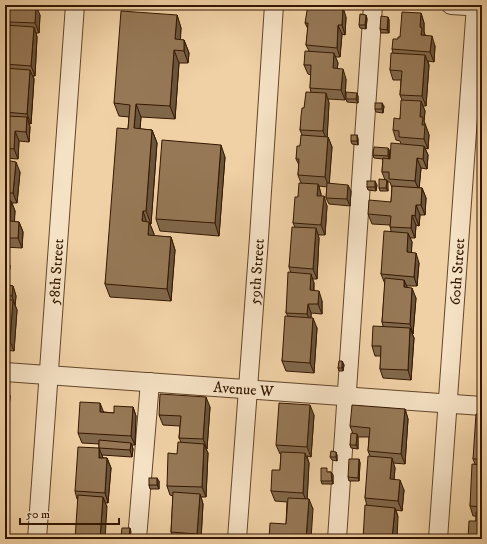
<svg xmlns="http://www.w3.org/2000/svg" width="487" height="544" font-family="'IM FELL DW Pica',serif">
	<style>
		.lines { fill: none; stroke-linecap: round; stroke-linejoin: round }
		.minor-casing { stroke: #634629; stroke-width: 20 }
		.minor { stroke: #f5e1c4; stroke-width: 18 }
		.wall { fill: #81674a; stroke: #341700 }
		.shaded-wall { fill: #69543c; stroke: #341700 }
		.building { fill: #967856; stroke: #341700 }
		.labels { text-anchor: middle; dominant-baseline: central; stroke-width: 3; stroke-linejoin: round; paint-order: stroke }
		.street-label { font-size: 15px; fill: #341700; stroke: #f5e1c4 }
	</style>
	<rect width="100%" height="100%" fill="#f0d1a5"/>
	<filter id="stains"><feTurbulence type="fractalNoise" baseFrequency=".005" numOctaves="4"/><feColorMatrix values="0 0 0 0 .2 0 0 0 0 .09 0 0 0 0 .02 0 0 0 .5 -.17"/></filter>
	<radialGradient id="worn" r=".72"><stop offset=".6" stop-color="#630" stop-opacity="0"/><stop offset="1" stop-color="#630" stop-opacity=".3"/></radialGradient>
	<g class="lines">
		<defs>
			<g id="minor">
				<polyline points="451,5 482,7"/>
				<path id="s1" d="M5 372 482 406"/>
				<path id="s2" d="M37 539 75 5"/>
				<polyline points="137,539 150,382"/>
				<path id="s3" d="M237 539 259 238 274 5"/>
				<polyline points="337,539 373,5"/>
				<path id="s4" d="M438 539 476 5"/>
			</g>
		</defs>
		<!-- minor casing -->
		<use href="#minor" class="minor-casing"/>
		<!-- minor -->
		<use href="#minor" class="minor"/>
	</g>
	<!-- wall -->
	<g class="wall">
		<polygon points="421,13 424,23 424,32 425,35 435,46 434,62 428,61 429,65 426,106 423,106 425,111 424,121 429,135 428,149 425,148 428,155 427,169 421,168 419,188 422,188 426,198 425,215 420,215 419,226 416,225 415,238 410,238 412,242 411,253 419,263 417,286 406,286 407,288 416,298 413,334 412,334 414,338 411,380 383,378 380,369 381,356 375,356 372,346 383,326 382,322 385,284 381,274 391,231 390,225 372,224 368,214 391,202 392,188 390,182 387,182 388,191 380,191 379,188 385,180 382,172 383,159 374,158 373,155 390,151 389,159 390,159 401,144 400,141 396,140 393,130 400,119 402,100 400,95 401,80 393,80 390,70 393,53 392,49 398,39"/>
		<polygon points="40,15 39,33 36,33 37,37 35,76 33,76 34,79 31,124 29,123 30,127 29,142 19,141 18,159 5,158 5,116 6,116 5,114 5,25 10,25 9,22"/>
		<polygon points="177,15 181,28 180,40 184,40 189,53 188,63 179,63 175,119 141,117 140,129 152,130 157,143 151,224 150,224 154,234 154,236 171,237 175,250 171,301 110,297 105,284 128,129 129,117 119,116 114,103"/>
		<polygon points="366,15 367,19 366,29 360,28 359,25"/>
		<polygon points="346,17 345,35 342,34 340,57 335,57 338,63 337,69 346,79 345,100 328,99 329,103 327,137 328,137 332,147 329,183 351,191 350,206 329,204 326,198 327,187 319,186 321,194 321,196 327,206 325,235 318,235 319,238 317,279 312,279 314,283 314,291 322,301 322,314 311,313 311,318 317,328 314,373 286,371 282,361 288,316 286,313 291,273 289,267 295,227 293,223 298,197 301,183 298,175 299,165 296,159 300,146 302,135 300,130 304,108 311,92 310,88 311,75 308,74 304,65 309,51 306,45 308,29 305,23"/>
		<polygon points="388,17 389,20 389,33 381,33 380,29"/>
		<polygon points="358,96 358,103 347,102 346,99"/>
		<polygon points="384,106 383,113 376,112 375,109"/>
		<polygon points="357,135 358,139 358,145 352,144 351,141"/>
		<polygon points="225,157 219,236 160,231 156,219"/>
		<polygon points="5,160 20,172 17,203 12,203 15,211 14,222 19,222 23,232 22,248 5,247"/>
		<polygon points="377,185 376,191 368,190 367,187"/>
		<polygon points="5,256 6,256 10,266 8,285 13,286 16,296 15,306 15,305 17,310 14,351 5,350"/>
		<polygon points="342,361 344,365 343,371 339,371 338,368"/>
		<polygon points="5,386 6,386 10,396 7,434 5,434"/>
		<polygon points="133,407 136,416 135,445 132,445 133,449 132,457 102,455 103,458 107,458 111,468 108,503 105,503 107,507 77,499 75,491 99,448 99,444 82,443 78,433 104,412 114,413"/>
		<polygon points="210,407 207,449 206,449 208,453 206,497 201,497 203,504 201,539 173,539 171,532 173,496 170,495 167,486 181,442 179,438 180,426 163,425 159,415"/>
		<polygon points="405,409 408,419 405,464 393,463 395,468 394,479 404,490 402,511 396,510 398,517 367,506 365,498 370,456 368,451 369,437 358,437 358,449 351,448 350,445 353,434 350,426"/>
		<polygon points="314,415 311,457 307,456 309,463 307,499 313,509 286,524 287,502 275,501 271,491 280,470 281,454 280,454 276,445"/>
		<polygon points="482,415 482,539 476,521 476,516 473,516 470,506 475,464 473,459"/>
		<polygon points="337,455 337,461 332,460 330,457"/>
		<polygon points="359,459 360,463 359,481 349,481 348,477"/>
		<polygon points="328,472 331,472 333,475 333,484 322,484 321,481"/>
		<polygon points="159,481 159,489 150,489 149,485"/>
	</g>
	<!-- shaded-wall -->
	<g class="shaded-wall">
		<polygon points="36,5 40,15 39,33 35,23"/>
		<polygon points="343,7 346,17 345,35 342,25"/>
		<polygon points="421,13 424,23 424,32 426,37 421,35 420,27"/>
		<polygon points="177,15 181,28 180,50 175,39"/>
		<polygon points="366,15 367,19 366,29 365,25"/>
		<polygon points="388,17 389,20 389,33 387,30"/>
		<polygon points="338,25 342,34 340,57 337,48"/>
		<polygon points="34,27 37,37 35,76 31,66"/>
		<polygon points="432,36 435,46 434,62 430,52"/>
		<polygon points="184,40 189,53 188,63 184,51"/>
		<polygon points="174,50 179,63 175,119 170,106"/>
		<polygon points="334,53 338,63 336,78 333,68"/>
		<polygon points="425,55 429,65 426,106 422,96"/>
		<polygon points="343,69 346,79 345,100 341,90"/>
		<polygon points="30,70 34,79 31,124 27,114"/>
		<polygon points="326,93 329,103 327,141 323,131"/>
		<polygon points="357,93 358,96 358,103 356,99"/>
		<polygon points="421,101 425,111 424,121 429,135 428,149 424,139 420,117"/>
		<polygon points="382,103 384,106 383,113 382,109"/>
		<polygon points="136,104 141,117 139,141 134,128"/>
		<polygon points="27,117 30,127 29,142 26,132"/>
		<polygon points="152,130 157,143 151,224 146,211"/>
		<polygon points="15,131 19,141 18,159 14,149"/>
		<polygon points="357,135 358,139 358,145 357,141"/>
		<polygon points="328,137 332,147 329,187 325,177"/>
		<polygon points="221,145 225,157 219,236 215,223"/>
		<polygon points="424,146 428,155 427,169 423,159"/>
		<polygon points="388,148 390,151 389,159 388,156"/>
		<polygon points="417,158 421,168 419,190 415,181"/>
		<polygon points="16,162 20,172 17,203 13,193"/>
		<polygon points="387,180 388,183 388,191 386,188"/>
		<polygon points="375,181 377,185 376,191 375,187"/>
		<polygon points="318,184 321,194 321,206 317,196"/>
		<polygon points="348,185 351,191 350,206 347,199"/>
		<polygon points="422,188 426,198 425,215 421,205"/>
		<polygon points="324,196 327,206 325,235 321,225"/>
		<polygon points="11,201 15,211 14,231 10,221"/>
		<polygon points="416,205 420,215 419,226 415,216"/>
		<polygon points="143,211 147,223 142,221"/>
		<polygon points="412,215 416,225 415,238 411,228"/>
		<polygon points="19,222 23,232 22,248 18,238"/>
		<polygon points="149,222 154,234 153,248 148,235"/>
		<polygon points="316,228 319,238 317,279 313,269"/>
		<polygon points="408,233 412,242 411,262 407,252"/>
		<polygon points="171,237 175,250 171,301 167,289"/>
		<polygon points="416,253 419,263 417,286 414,277"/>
		<polygon points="6,256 10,266 7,295 5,288 5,270"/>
		<polygon points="311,274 314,283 313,300 310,290"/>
		<polygon points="404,280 408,289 404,287"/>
		<polygon points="13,286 16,296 15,306 12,296"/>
		<polygon points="412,288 416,298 413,334 410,324"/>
		<polygon points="319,291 322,301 322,314 318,304"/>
		<polygon points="13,300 17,310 14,351 10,341"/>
		<polygon points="308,304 311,313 311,324 307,314"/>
		<polygon points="313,318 317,328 314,373 310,363"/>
		<polygon points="410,328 414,338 411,380 408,370"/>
		<polygon points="342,361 344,365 343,371 342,368"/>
		<polygon points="6,386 10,396 7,434 5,428 5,403"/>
		<polygon points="206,397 210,407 207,449 203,439"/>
		<polygon points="100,403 104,413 100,412"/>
		<polygon points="310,405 314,415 311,457 307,447"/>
		<polygon points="133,407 136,416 135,445 131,436"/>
		<polygon points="405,409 408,419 405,464 401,454"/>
		<polygon points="357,434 358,437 358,449 356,445"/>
		<polygon points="5,435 7,440 5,465"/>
		<polygon points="131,443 133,449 132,457 130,450"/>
		<polygon points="204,444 208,453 206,497 202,487"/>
		<polygon points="99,448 103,458 99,458"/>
		<polygon points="336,452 337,455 337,461 336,457"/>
		<polygon points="305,453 309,463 307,503 303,493"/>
		<polygon points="107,458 111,468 108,503 105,493"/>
		<polygon points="392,458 395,468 393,489 390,479"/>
		<polygon points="359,459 360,463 359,481 358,478"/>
		<polygon points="331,472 333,475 333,484 332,481"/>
		<polygon points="157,478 159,481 159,489 157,485"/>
		<polygon points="400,480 404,490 402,511 398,501"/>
		<polygon points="200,494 203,504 201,539 199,539 197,534"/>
		<polygon points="103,497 107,507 105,539 100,539"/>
		<polygon points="309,499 313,509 311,539 306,539"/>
		<polygon points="395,508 398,517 397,539 392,539"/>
		<polygon points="130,528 131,532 130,539 129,537"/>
	</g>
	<!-- building -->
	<g class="building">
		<polygon points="10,5 36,5 35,23 9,22"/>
		<polygon points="308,5 343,7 342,25 338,25 337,48 306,45 308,23 305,23"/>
		<polygon points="121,11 177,15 175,39 184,40 184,51 174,50 170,106 136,104 134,128 152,130 146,211 143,211 142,221 149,222 148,235 171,237 167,289 105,284 117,128 128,129 130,105 114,103"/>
		<polygon points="402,12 421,13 420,27 422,28 421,35 432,36 430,52 392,49 393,39 398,39 398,37 400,37"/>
		<polygon points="360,14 366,15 365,25 359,25"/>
		<polygon points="381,16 388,17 387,30 380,29"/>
		<polygon points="5,25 34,27 31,66 5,64"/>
		<polygon points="305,51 334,53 333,68 343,69 341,90 310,88 311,65 304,65"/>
		<polygon points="391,53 425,55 422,96 400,95 402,71 390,70"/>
		<polygon points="5,68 30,70 27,114 5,112"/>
		<polygon points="306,92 326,93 323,131 300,130 301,116 302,108 304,108"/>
		<polygon points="346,92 357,93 356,99 346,99"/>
		<polygon points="401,100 421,101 420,117 423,117 422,125 425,125 424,139 399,137 399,131 393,130 394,118 400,119"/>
		<rect x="375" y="103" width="7" height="6"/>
		<polygon points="5,116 27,117 26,132 15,131 14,149 5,148"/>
		<polygon points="301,135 328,137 325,177 298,175 299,159 296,159 297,146 300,146"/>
		<rect x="351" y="135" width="6" height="6"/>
		<polygon points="162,140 221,145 215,223 156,219"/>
		<polygon points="391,143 424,146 423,159 417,158 415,181 389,179 389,172 382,172 383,158 390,159"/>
		<polygon points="374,147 388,148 388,156 373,155"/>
		<polygon points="5,160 16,162 13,193 5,193"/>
		<polygon points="379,179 387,180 386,188 379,188"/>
		<rect x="367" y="181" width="8" height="6"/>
		<polygon points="299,183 318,184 317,196 324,196 321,225 293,223 295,197 298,197"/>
		<polygon points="327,183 348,185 347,199 326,198"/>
		<polygon points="392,186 422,188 421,205 416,205 415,216 412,215 411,228 390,227 391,216 368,214 369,200 391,202"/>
		<polygon points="5,201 11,201 10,221 19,222 18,238 5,238"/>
		<polygon points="292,227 316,228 313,269 289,267"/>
		<polygon points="384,231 408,233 407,252 416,253 414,277 381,274"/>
		<polygon points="5,256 6,256 5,270"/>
		<polygon points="288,272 311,274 310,290 319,291 318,304 308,304 307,314 286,313"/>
		<polygon points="385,278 404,280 404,287 412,288 410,324 382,322"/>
		<polygon points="5,285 13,286 12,296 5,295"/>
		<polygon points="5,300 13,300 10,341 5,341"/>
		<polygon points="285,316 313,318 310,363 282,361"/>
		<polygon points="373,326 410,328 408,370 380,369 381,346 372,346"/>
		<polygon points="339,361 342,361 342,368 338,368"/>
		<polygon points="5,386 6,386 5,403"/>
		<polygon points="160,394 206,397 203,439 179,438 181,416 159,415"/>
		<polygon points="80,402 100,403 100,412 114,413 114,406 133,407 131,436 78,433"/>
		<polygon points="279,403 310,405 307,447 276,445"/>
		<polygon points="352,405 405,409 401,454 368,451 370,428 350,426"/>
		<polygon points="476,414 482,415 482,459 473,459"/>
		<polygon points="351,433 357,434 356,445 350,445"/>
		<polygon points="99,440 131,443 130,450 99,448"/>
		<polygon points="178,442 204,444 202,487 167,486 168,453 177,454"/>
		<polygon points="78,447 99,448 99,458 107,458 105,493 75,491"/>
		<polygon points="331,451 336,452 336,457 330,457"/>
		<polygon points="281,452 305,453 303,493 271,491 272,470 280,470"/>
		<polygon points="368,456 392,458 390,479 400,480 398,501 365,498"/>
		<polygon points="349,459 359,459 358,478 348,477"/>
		<polygon points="472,464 482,465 482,507 470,506"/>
		<polygon points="321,468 327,468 327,472 331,472 332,481 321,481"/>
		<rect x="149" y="478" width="8" height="7"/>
		<polygon points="173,492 200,494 197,534 171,532"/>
		<polygon points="78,495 103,497 100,539 75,539"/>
		<polygon points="288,498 309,499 306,539 269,539 270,523 286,524"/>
		<polygon points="365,505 395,508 392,539 363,539"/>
		<polygon points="476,512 482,513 482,539 468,539 469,521 476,521"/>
		<polygon points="122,528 130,528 129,537 121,536"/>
		<polygon points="120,537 130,538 129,539 120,539"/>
	</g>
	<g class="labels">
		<!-- street labels -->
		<g class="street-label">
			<text stroke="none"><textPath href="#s2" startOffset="268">58th Street</textPath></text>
			<text stroke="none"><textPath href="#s3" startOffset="268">59th Street</textPath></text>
			<text stroke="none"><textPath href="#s4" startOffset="268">60th Street</textPath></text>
			<text stroke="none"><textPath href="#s1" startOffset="239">Avenue W</textPath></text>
		</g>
	</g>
	<!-- margin -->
	<rect width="487" height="544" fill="none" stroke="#f0d1a5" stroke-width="20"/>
	<rect x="6" y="6" width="475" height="532" fill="none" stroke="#341700" stroke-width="2"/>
	<rect x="10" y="10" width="467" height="524" fill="none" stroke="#341700"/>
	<!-- scale -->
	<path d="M20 518v6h99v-6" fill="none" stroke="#341700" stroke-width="2"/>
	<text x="26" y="518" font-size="12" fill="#341700" stroke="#f5e1c4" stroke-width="3" paint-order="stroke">50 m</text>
	<rect width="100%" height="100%" filter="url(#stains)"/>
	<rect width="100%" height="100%" fill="url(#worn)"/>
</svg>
